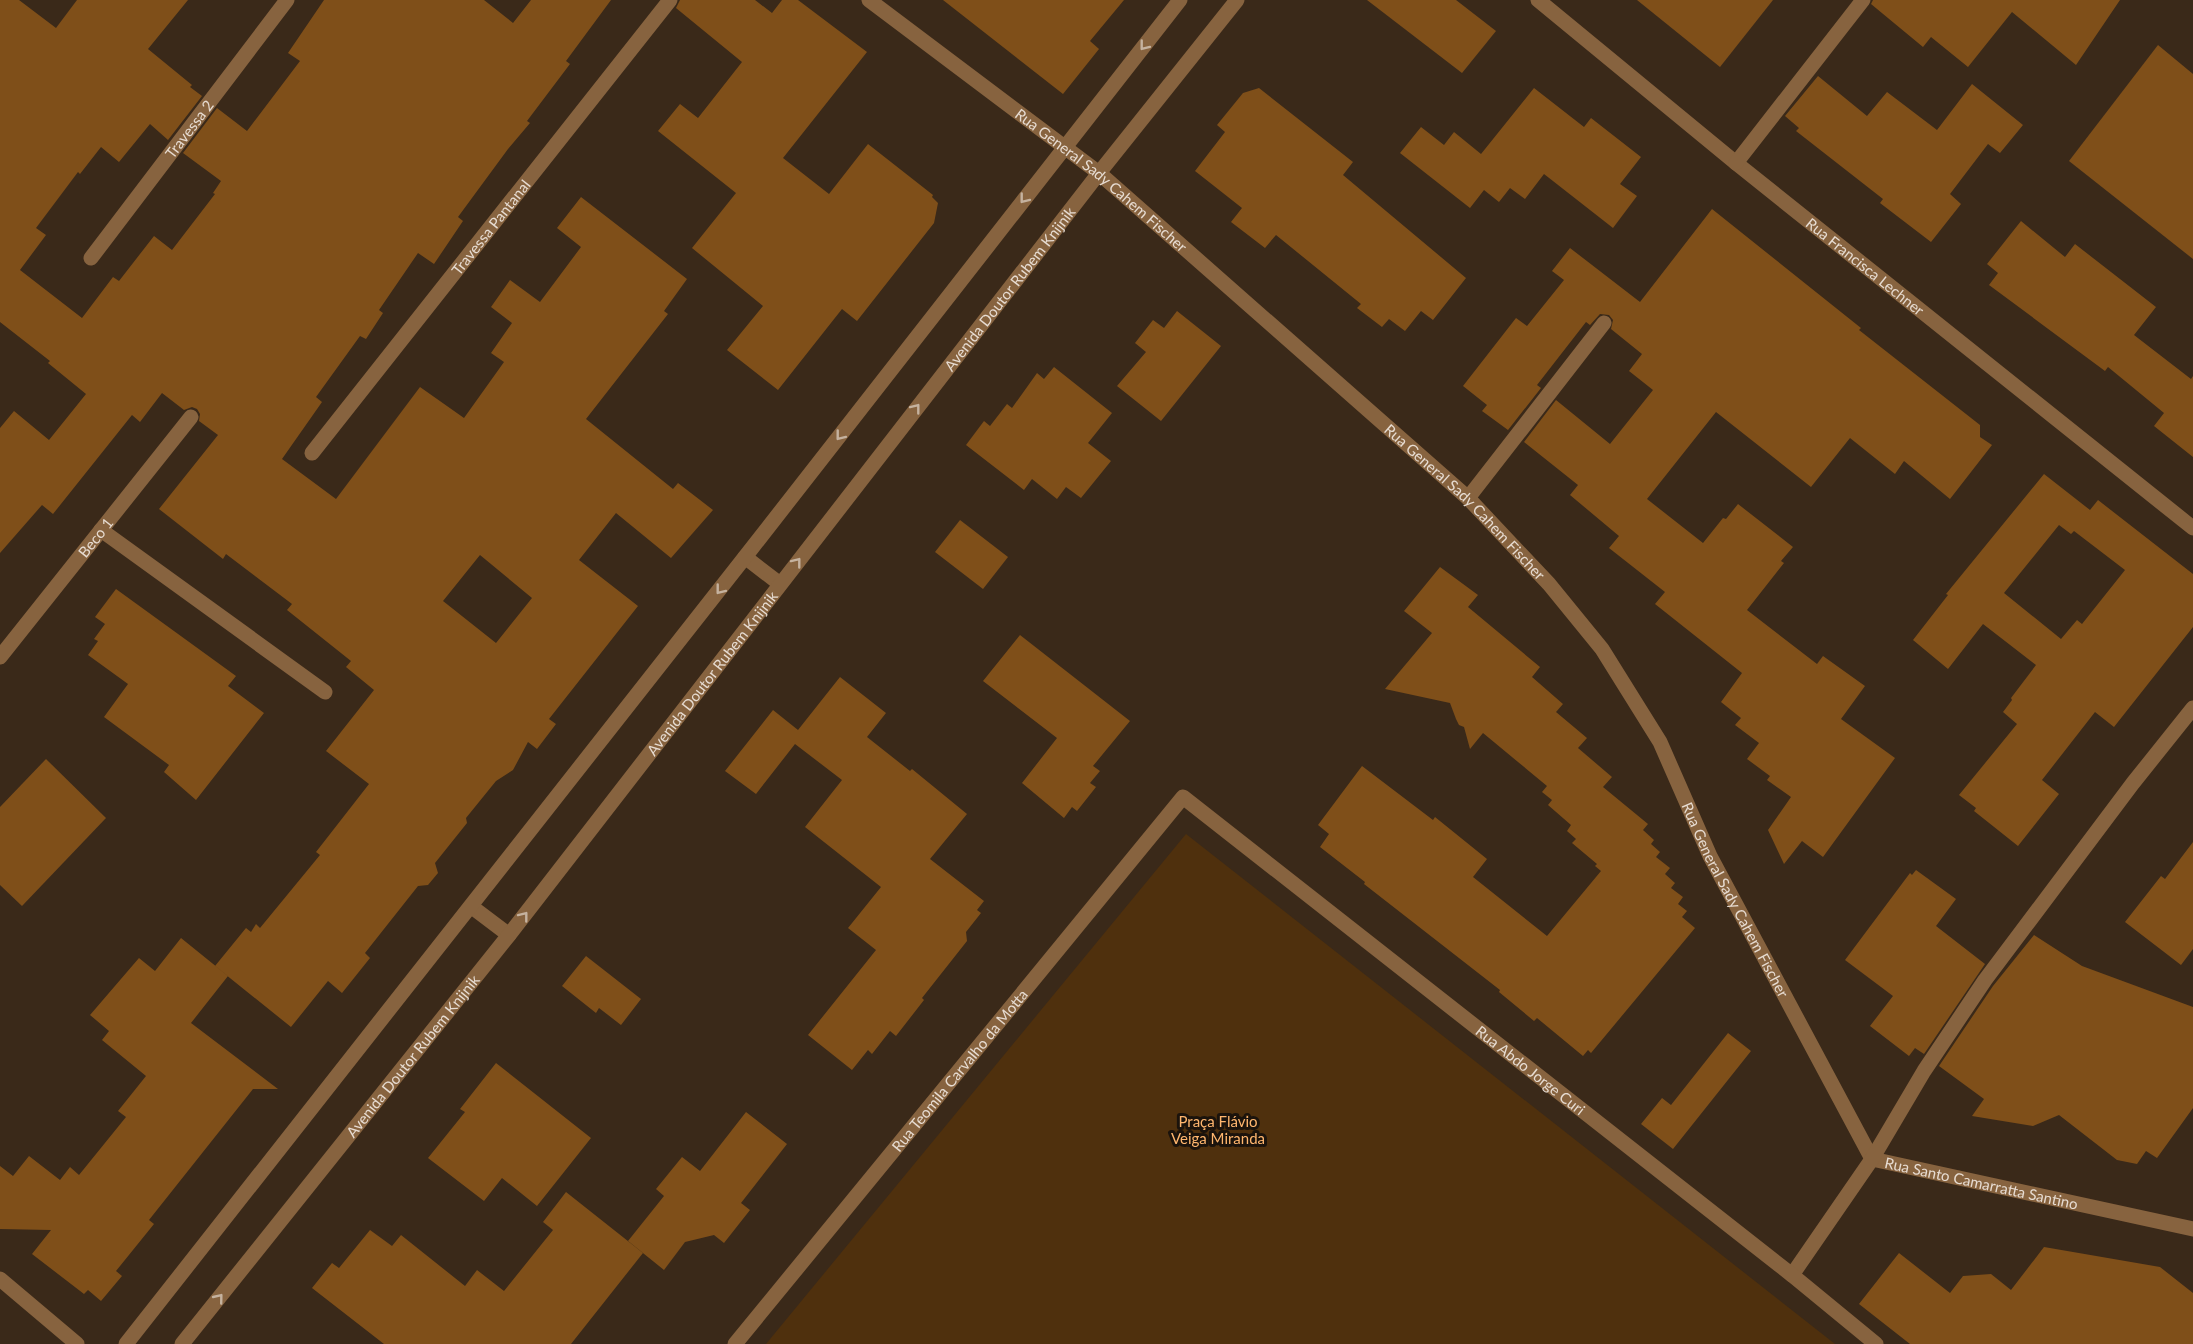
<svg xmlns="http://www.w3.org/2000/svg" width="2193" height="1344" font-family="Lato,sans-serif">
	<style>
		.green { fill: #4f300d }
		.building { fill: #7f4f19; fill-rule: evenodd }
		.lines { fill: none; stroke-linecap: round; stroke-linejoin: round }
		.minor { stroke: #87633f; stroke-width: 15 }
		.oneway { stroke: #c5b29f }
		.labels { text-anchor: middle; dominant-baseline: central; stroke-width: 6; stroke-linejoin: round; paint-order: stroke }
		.street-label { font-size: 15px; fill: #e7dcd2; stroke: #1b130c }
		.park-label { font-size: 15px; fill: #ffb66e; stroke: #1b130c }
	</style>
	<rect width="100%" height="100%" fill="#3a2919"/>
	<!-- green -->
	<polygon class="green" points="1186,834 1835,1344 766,1344"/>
	<!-- building -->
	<g class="building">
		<path d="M0 0H19L56 28 77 0H188L148 49 192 85 190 87 202 96 168 140 150 124 119 162 101 147 80 174 78 172 36 228 46 235 20 270 82 318 113 277 119 281 154 236 172 250 215 194 213 193 221 181 183 153 217 108 247 131 300 61 288 53 324 0H484L513 23 531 0H611L566 61 570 64 527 121 530 123 508 149 458 217 463 221 434 264 418 253 379 310 383 313 366 339 360 336 316 397 322 402 282 459 336 499 420 387 464 418 504 362 491 353 512 323 491 307 510 280 540 302 581 247 557 228 581 197 687 279 664 311 668 314 586 419 673 489 678 483 713 510 671 558 616 513 579 560 638 606 549 719 556 724 537 749 528 742 513 770 496 781 466 818 467 823 435 863 438 873 428 885 418 886 365 953 370 958 342 993 328 981 291 1027 215 966 246 928 251 932 256 924 260 928 320 855 316 852 369 784 326 751 374 690 346 667 351 661 287 610 292 604 226 554 223 559 159 509 218 435 199 421 200 414 197 409 192 407 184 410 162 393 140 422 132 415 53 514 42 505 0 553V428L14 411 49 440 86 394 48 363 50 361 0 322ZM480 555 532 598 496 643 443 601Z"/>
		<polygon points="680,0 755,0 772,13 782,0 798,0 867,52 783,158 829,194 868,144 933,195 932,197 938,203 934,223 857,321 842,309 778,390 727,350 763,306 692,248 736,193 658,131 680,104 698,118 742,62 676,8"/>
		<polygon points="943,0 1124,0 1090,41 1099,49 1063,94"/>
		<polygon points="1367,0 1456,0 1496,31 1462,73"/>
		<polygon points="1637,0 1773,0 1720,67"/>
		<polygon points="1873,0 2120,0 2076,65 2012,12 1968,67 1931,37 1923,47 1871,4"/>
		<polygon points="2158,45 2193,74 2193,259 2069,161"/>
		<polygon points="1818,76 1867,116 1887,92 1937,130 1972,84 2023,125 2000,153 1988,144 1950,194 1961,204 1931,242 1880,203 1883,199 1796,131 1799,128 1785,116"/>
		<polygon points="1259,88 1353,162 1343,175 1466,278 1433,320 1421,311 1405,331 1389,319 1382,327 1357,308 1361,304 1276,235 1265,248 1231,222 1242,208 1195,171 1225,132 1217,125 1243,93"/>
		<polygon points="1534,88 1584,127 1591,118 1641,157 1620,184 1637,196 1613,228 1544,174 1525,199 1510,188 1499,202 1484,190 1470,208 1400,153 1421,127 1444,145 1454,132 1481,154"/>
		<polygon points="1712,209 1861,328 1859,330 1980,425 1980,437 1992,445 1950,499 1904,461 1895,474 1850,438 1811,487 1716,412 1647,499 1703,543 1723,518 1726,519 1738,504 1793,547 1781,561 1784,563 1747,610 1817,664 1823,656 1865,686 1841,719 1895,758 1823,857 1802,841 1784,864 1768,830 1791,797 1767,780 1770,776 1747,759 1759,743 1735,725 1741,718 1721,702 1742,673 1655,604 1665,592 1609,548 1619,536 1570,495 1578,485 1524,442 1556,400 1610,444 1653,390 1629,371 1642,354 1611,329 1613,320 1609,315 1600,314 1590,325 1586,322 1537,385 1541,388 1508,430 1482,411 1487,405 1463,386 1516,318 1527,326 1564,280 1552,271 1570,248 1640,302"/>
		<polygon points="2021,221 2065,257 2075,244 2156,307 2134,335 2191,379 2193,376 2193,457 2154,426 2164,413 2108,367 2105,371 1989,285 1998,273 1987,264"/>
		<polygon points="1177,311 1221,346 1161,421 1117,386 1146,352 1135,343 1153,320 1164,328"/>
		<polygon points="1054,367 1112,413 1088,443 1111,461 1081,498 1066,487 1057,499 1032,479 1024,490 966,445 984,421 990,426 1007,404 1012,408 1037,373 1044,379"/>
		<path d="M2044 474 2090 510 2098 500 2193 574V627L2114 727 2095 712 2042 780 2059 794 2018 846 1974 811 1976 808 1959 795 2017 724 2003 712 2012 700 2011 698 2036 665 1983 624 1948 669 1913 640 1948 595 1946 594ZM2059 525 2071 534 2074 531 2125 570 2082 624 2077 620 2061 639 2004 593Z"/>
		<polygon points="960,520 1008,557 983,589 935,552"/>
		<polygon points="1440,567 1478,595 1468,607 1540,667 1532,677 1563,704 1556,712 1587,738 1578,748 1612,777 1603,787 1648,824 1643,830 1654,840 1651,844 1660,852 1656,857 1670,868 1665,874 1675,883 1671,888 1683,897 1678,904 1687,911 1682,917 1695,928 1591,1053 1588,1050 1583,1056 1537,1018 1534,1021 1499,992 1500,990 1364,884 1365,882 1320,847 1329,834 1318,825 1362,766 1433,820 1435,817 1487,859 1473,877 1547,936 1601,871 1595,866 1597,864 1572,843 1576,839 1567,831 1571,825 1548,805 1552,800 1542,792 1547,786 1483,733 1470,749 1464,727 1459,725 1456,719 1450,703 1385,689 1432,633 1404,611"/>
		<polygon points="116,589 236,676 228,686 264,713 196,800 164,772 169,765 104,717 128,684 88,655 98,641 94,639 105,624 95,617"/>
		<polygon points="1020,635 1130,721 1093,766 1100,771 1090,783 1096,787 1077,811 1072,807 1064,818 1022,783 1057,738 983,681"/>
		<polygon points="840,677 886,713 867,737 910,771 912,769 967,814 930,859 984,901 977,910 981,913 966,932 967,941 922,998 924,1000 896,1036 890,1031 872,1054 868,1050 852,1070 808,1035 876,950 848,928 881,887 805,827 842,780 795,744 756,794 725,771 773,710 798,730"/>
		<polygon points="46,759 106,818 22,906 0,885 0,807"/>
		<polygon points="2193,842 2193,949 2181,965 2125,922 2161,876 2165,879"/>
		<polygon points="1916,870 1956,899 1936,926 1985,964 1924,1054 1915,1048 1909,1056 1870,1026 1893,996 1845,960 1910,873 1912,875"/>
		<polygon points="2034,935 2082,966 2193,1007 2193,1108 2157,1158 2146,1151 2137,1164 2117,1160 2059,1115 2033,1126 1972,1116 1984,1099 1939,1066 1993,986"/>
		<polygon points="181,938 228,976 191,1023 278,1089 253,1089 149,1220 154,1224 116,1271 122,1276 101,1301 88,1290 84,1294 32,1254 51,1230 0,1229 0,1166 13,1176 29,1156 60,1180 70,1167 79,1175 126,1117 118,1111 146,1076 102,1040 109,1031 90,1015 139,958 155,971"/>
		<polygon points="586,956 641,999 621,1025 599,1008 596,1013 562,986"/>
		<polygon points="1728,1033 1751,1051 1673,1149 1641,1124 1662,1098 1671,1105"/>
		<polygon points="496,1063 591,1138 537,1206 502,1178 484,1201 428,1158 465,1112 460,1109"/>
		<polygon points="746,1112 787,1144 741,1203 750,1210 724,1243 714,1235 685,1242 664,1270 628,1241 664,1196 656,1189 682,1157 700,1171"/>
		<polygon points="566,1192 643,1253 571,1344 384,1344 312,1288 332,1263 339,1268 370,1230 392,1246 401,1235 465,1286 477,1270 504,1291 553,1230 543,1222"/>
		<polygon points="2044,1247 2160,1267 2193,1293 2193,1344 1910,1344 1859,1304 1899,1253 1950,1293 1963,1276 1991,1274 2011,1290"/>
	</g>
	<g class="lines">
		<!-- minor -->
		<g class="minor">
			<path id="s1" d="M869 0 1099 173 1468 498 1549 584 1602 649 1660 742 1710 856 1872 1159"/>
			<path id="s2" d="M1538 0 1736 163 2193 528"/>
			<polyline points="1736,163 1863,0"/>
			<path id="s3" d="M91 258 287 0"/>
			<path id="s4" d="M312 453 670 0"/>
			<polyline points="1468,498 1604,323"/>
			<polyline points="101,530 325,692"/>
			<polyline points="745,557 780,584"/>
			<path id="s5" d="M0 657 191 417"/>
			<polyline points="472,907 509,935"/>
			<path id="s6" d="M1872 1159 2193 1229"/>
			<polyline points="1792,1275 1872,1159 1924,1071 1985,980 2133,783 2193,708"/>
			<polyline points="0,1279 77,1344"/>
			<polyline points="126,1344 745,557 1180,0"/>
			<path id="s7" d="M182 1344 509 935 1099 173 1237 0"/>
			<path id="s8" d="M735 1344 1183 797 1792 1275 1876 1344"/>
		</g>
	</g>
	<!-- one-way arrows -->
	<defs><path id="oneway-chevron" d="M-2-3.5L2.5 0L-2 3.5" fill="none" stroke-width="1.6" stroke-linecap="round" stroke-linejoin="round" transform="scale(1.5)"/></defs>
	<g class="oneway">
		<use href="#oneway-chevron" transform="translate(1144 46) rotate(128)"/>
		<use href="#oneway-chevron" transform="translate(1024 199) rotate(128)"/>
		<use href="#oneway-chevron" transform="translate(916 408) rotate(-52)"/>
		<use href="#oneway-chevron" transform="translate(840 436) rotate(128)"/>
		<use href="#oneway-chevron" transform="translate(797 562) rotate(-52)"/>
		<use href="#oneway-chevron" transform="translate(720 590) rotate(128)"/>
		<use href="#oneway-chevron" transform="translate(524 916) rotate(-52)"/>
		<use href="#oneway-chevron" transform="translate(219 1298) rotate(-51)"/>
	</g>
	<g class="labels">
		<!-- street labels -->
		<g class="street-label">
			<text stroke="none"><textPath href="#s3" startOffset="162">Travessa 2</textPath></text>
			<text stroke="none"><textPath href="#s1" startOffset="294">Rua General Sady Cahem Fischer</textPath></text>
			<text stroke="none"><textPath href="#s4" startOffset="288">Travessa Pantanal</textPath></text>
			<text stroke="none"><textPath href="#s2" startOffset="422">Rua Francisca Lechner</textPath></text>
			<text stroke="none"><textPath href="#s7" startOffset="1341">Avenida Doutor Rubem Knijnik</textPath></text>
			<text stroke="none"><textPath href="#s1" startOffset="780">Rua General Sady Cahem Fischer</textPath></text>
			<text stroke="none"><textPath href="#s5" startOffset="153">Beco 1</textPath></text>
			<text stroke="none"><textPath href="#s7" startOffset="855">Avenida Doutor Rubem Knijnik</textPath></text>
			<text stroke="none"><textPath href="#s1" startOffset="1266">Rua General Sady Cahem Fischer</textPath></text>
			<text stroke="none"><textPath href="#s7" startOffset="369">Avenida Doutor Rubem Knijnik</textPath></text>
			<text stroke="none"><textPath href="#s8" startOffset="1149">Rua Abdo Jorge Curi</textPath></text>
			<text stroke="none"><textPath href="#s8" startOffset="354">Rua Teomila Carvalho da Motta</textPath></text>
			<text stroke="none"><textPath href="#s6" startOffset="112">Rua Santo Camarratta Santino</textPath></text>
		</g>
		<!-- park labels -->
		<g class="park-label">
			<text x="1218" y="1121">Praça Flávio<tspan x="1218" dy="17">Veiga Miranda</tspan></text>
		</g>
	</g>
</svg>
